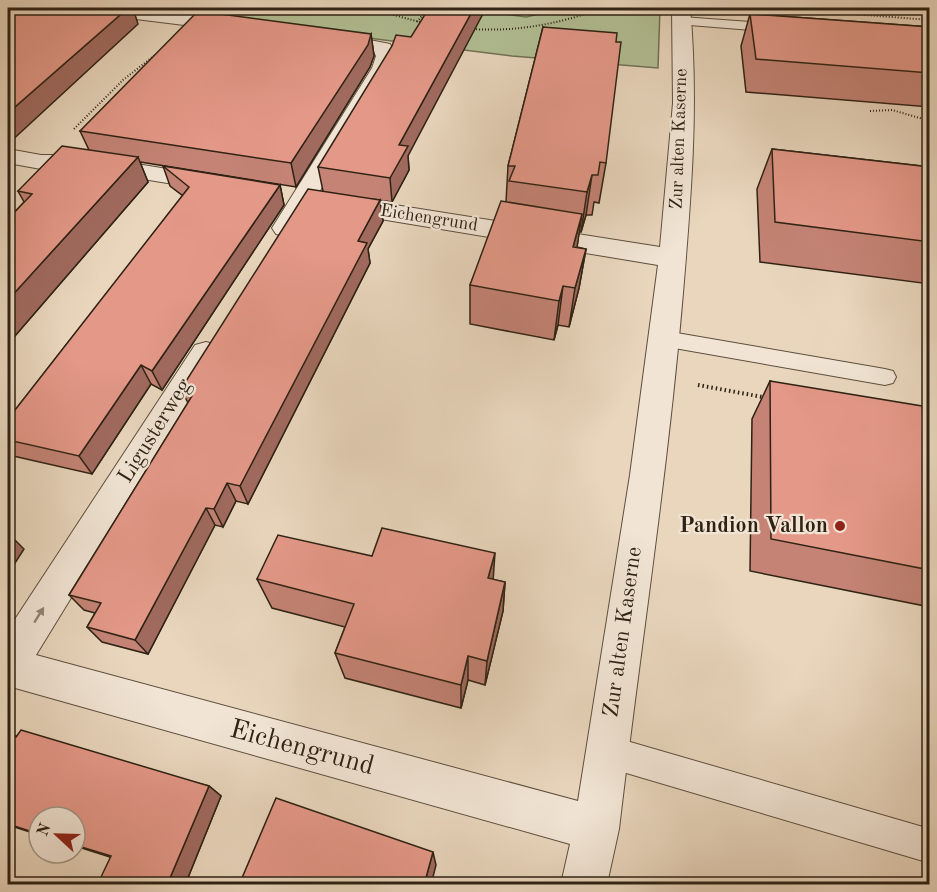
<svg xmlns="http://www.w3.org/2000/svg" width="937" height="892" font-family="'Old Standard TT',serif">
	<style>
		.green { fill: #b2bf94; stroke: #707054; stroke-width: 1.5 }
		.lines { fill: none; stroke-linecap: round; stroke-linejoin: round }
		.lane-casing { stroke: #5d4f3e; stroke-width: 2 }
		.street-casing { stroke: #5d4f3e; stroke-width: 2 }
		.path-far1 { stroke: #2e2214; stroke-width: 2; stroke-dasharray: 1 2; stroke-linecap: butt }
		.path { stroke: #2e2214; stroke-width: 4; stroke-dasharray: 1.5 3; stroke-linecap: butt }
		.lane { fill: #f1e4d4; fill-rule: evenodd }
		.street { fill: #f1e4d4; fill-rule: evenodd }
		.wall { fill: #c48375; stroke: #2e2214; stroke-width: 1.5 }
		.shaded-wall { fill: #a06a5f; stroke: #2e2214; stroke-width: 1.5 }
		.building { fill: #e49888; stroke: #2e2214; stroke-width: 1.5 }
		.oneway { fill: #908374 }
		.poi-dot { fill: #8f2418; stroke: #f1e4d4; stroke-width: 2 }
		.labels { text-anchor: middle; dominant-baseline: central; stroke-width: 4.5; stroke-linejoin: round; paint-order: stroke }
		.far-street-label { font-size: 18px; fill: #2e2214; stroke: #f1e4d4 }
		.street-label { font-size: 22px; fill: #2e2214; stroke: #f1e4d4 }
		.poi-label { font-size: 22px; font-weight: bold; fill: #2e2214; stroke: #f1e4d4; text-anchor: end }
		.near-street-label { font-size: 27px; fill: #2e2214; stroke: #f1e4d4 }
	</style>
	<rect width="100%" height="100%" fill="#e9d6bd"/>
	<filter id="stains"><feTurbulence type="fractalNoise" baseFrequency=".00333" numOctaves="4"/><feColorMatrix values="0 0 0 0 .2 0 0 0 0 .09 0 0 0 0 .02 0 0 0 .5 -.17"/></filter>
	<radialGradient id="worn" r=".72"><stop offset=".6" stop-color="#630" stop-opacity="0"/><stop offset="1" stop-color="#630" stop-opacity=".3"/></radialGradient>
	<!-- green -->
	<polygon class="green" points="129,8 464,8 526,17 567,8 660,8 658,68 512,56"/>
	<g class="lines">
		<defs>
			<g id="lane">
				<polygon points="682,17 778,24 785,28 778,32 677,24 675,21"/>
				<polygon points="665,331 885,369 893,371 896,377 893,383 885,385 657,345 654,339 657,333"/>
				<polygon points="606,735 930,829 930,863 606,767 595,762 590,751 595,740"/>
			</g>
			<g id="street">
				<polygon points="86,8 138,8 233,19 240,21 243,25 240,29 233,31 95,14 88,12"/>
				<path d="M672 8H690C699 103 691 198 683 293 668 472 640 650 619 829L607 884H561L570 844 8 686V630L195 345 206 342 217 345 221 353 36 655 578 801 630 475 658 265 338 212 329 210 325 204 329 198 338 196 660 247 673 103Z"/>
				<polygon points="329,32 390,44 396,56 392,68 298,228 294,234 285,236 276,234 272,228 372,68 376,56 374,52 322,42 319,38 322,34"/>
				<polygon points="8,149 41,155 82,155 210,176 219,178 222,183 219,188 210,190 82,169 41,169 8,163"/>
			</g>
		</defs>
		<!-- lane casing -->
		<use href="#lane" class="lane-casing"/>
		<!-- street casing -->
		<use href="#street" class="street-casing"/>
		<!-- path-far1 -->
		<g class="path-far1">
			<polyline points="367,8 424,23"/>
			<polyline points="802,10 930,20"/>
			<polyline points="417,22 428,8"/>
			<path d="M470 29C517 32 559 24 603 8"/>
			<polyline points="870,111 892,110 930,121"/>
			<polyline points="74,129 123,80 155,55"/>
		</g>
		<!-- path -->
		<polyline class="path" points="698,385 768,398"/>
		<!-- lane -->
		<use href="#lane" class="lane"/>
		<!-- street -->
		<use href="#street" class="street"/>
	</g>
	<!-- wall -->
	<g class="wall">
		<polygon points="503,8 535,8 532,12"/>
		<polygon points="750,14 930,27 930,107 746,92 741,46"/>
		<polygon points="543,27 606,163 599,203 594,202 592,215 586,215 581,232 579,232 577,247 586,249 579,288 569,327 558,325 554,340 470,324 470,285 506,202 508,166"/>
		<polygon points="371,34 374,56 370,67 296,187 140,162 148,182 8,344 8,219 24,202 18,191 89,150 80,131"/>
		<polygon points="772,149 930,167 930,284 760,262 757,189"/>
		<polygon points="408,156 409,170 392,202 371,199 380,200 383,221 368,249 370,263 248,504 236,501 223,527 215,525 148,654 102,642 87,627 95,613 84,610 69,595 188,403 181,389 323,191 318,167"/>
		<polygon points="163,166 280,185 284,205 162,390 151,384 92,474 9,455 8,452 8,419 183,196 170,186"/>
		<polygon points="770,381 930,439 930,607 750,571 752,419"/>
		<polygon points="372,556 505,582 503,611 485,685 468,680 461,708 345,678 335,653 345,627 272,608 257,579"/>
		<polygon points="8,734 209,786 221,796 185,885 126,885 110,857 75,846 75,817 39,817 39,835 8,825"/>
	</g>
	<!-- shaded-wall -->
	<g class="shaded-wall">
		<polygon points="128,8 133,8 138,24 8,144 8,113"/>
		<polygon points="474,8 486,8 408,156 409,170 392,202 390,178 399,145"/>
		<polygon points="371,34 374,56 370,67 296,187 291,163"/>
		<polygon points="138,157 148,182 8,344 8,300"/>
		<polygon points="592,175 586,215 581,232 587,192"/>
		<polygon points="280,185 284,205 162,390 152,371"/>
		<polygon points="380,200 383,221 368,249 370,263 248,504 240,486 358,241"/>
		<polygon points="582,214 576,254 573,247"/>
		<polygon points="586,249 579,288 569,327 575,288"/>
		<polygon points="563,286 558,325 554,340 559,301"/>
		<polygon points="141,365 151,384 92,474 79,456"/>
		<polygon points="227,483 236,501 223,527 214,509"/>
		<polygon points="206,508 215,525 148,654 135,640"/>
		<polygon points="9,534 24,549 8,574 8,536"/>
		<polygon points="495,553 493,582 488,578"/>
		<polygon points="505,582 503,611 485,685 487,661"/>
		<polygon points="468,656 468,680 461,708 461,685"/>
		<polygon points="209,786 221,796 185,885 167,885"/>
		<polygon points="433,852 436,865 431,885 424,885"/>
	</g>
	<!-- building -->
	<g class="building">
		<polygon points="8,8 128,8 8,113"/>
		<polygon points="429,8 474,8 399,145 408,146 390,178 318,167 392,46 396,35 411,37"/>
		<polygon points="198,11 371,34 368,45 291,163 80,131"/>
		<polygon points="750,14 930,27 930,73 756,59"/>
		<polygon points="543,27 617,33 616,42 621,42 606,163 600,162 598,175 592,175 587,192 509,181 515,166 508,166"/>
		<polygon points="62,146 138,157 8,300 8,219 32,194 18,191"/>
		<polygon points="772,149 930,167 930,242 775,222"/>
		<polygon points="163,166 280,185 152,371 141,365 79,456 8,440 8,419 189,187"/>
		<polygon points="308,189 380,200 358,241 367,243 240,486 227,483 214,509 206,508 135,640 87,627 101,603 69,595 192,396 181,389"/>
		<polygon points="501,201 582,214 573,247 586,249 575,288 563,286 559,301 470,285"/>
		<polygon points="770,381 922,406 928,439 930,439 930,570 771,539"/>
		<polygon points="382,528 495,553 488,578 505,582 487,661 468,656 461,685 335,653 354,604 257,579 278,535 372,556"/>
		<polygon points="21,730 209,786 167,885 126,885 101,877 111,856 75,845 75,817 39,817 39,834 8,824 8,734 16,737"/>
		<polygon points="276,798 433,852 424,885 239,885"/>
	</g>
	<!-- one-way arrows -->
	<defs><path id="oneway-solid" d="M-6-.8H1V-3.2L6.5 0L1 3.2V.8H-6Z" transform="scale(1.5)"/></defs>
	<use class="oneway" href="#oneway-solid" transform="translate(39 615) rotate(-58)"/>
	<!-- markers -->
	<circle class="poi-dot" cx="840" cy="526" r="6"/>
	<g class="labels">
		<!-- far-street labels -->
		<g class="far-street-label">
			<text transform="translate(679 139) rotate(-88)">Zur alten Kaserne</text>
			<text transform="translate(429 218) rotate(9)">Eichengrund</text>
		</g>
		<!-- street labels -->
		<g class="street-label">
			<text transform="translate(155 431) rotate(-58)">Ligusterweg</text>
			<text transform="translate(623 632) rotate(-82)">Zur alten Kaserne</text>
		</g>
		<!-- poi labels -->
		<g class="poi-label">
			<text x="828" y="526">Pandion Vallon</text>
		</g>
		<!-- near-street labels -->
		<g class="near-street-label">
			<text transform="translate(302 748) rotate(15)">Eichengrund</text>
		</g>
	</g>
	<!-- margin -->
	<rect width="937" height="892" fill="none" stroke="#e9d6bd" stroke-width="30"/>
	<rect x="9" y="9" width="919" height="874" fill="none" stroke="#2e2214" stroke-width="3"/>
	<rect x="15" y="15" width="907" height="862" fill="none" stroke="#2e2214" stroke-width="1.5"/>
	<!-- north arrow -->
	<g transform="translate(57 835) rotate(292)"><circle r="28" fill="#f1e4d4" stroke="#a39687" stroke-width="1.5"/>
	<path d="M0-4.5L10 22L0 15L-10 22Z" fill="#8f2418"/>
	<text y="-9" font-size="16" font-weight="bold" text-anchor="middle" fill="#2e2214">N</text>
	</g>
	<rect width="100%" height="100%" filter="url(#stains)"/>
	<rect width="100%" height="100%" fill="url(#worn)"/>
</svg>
